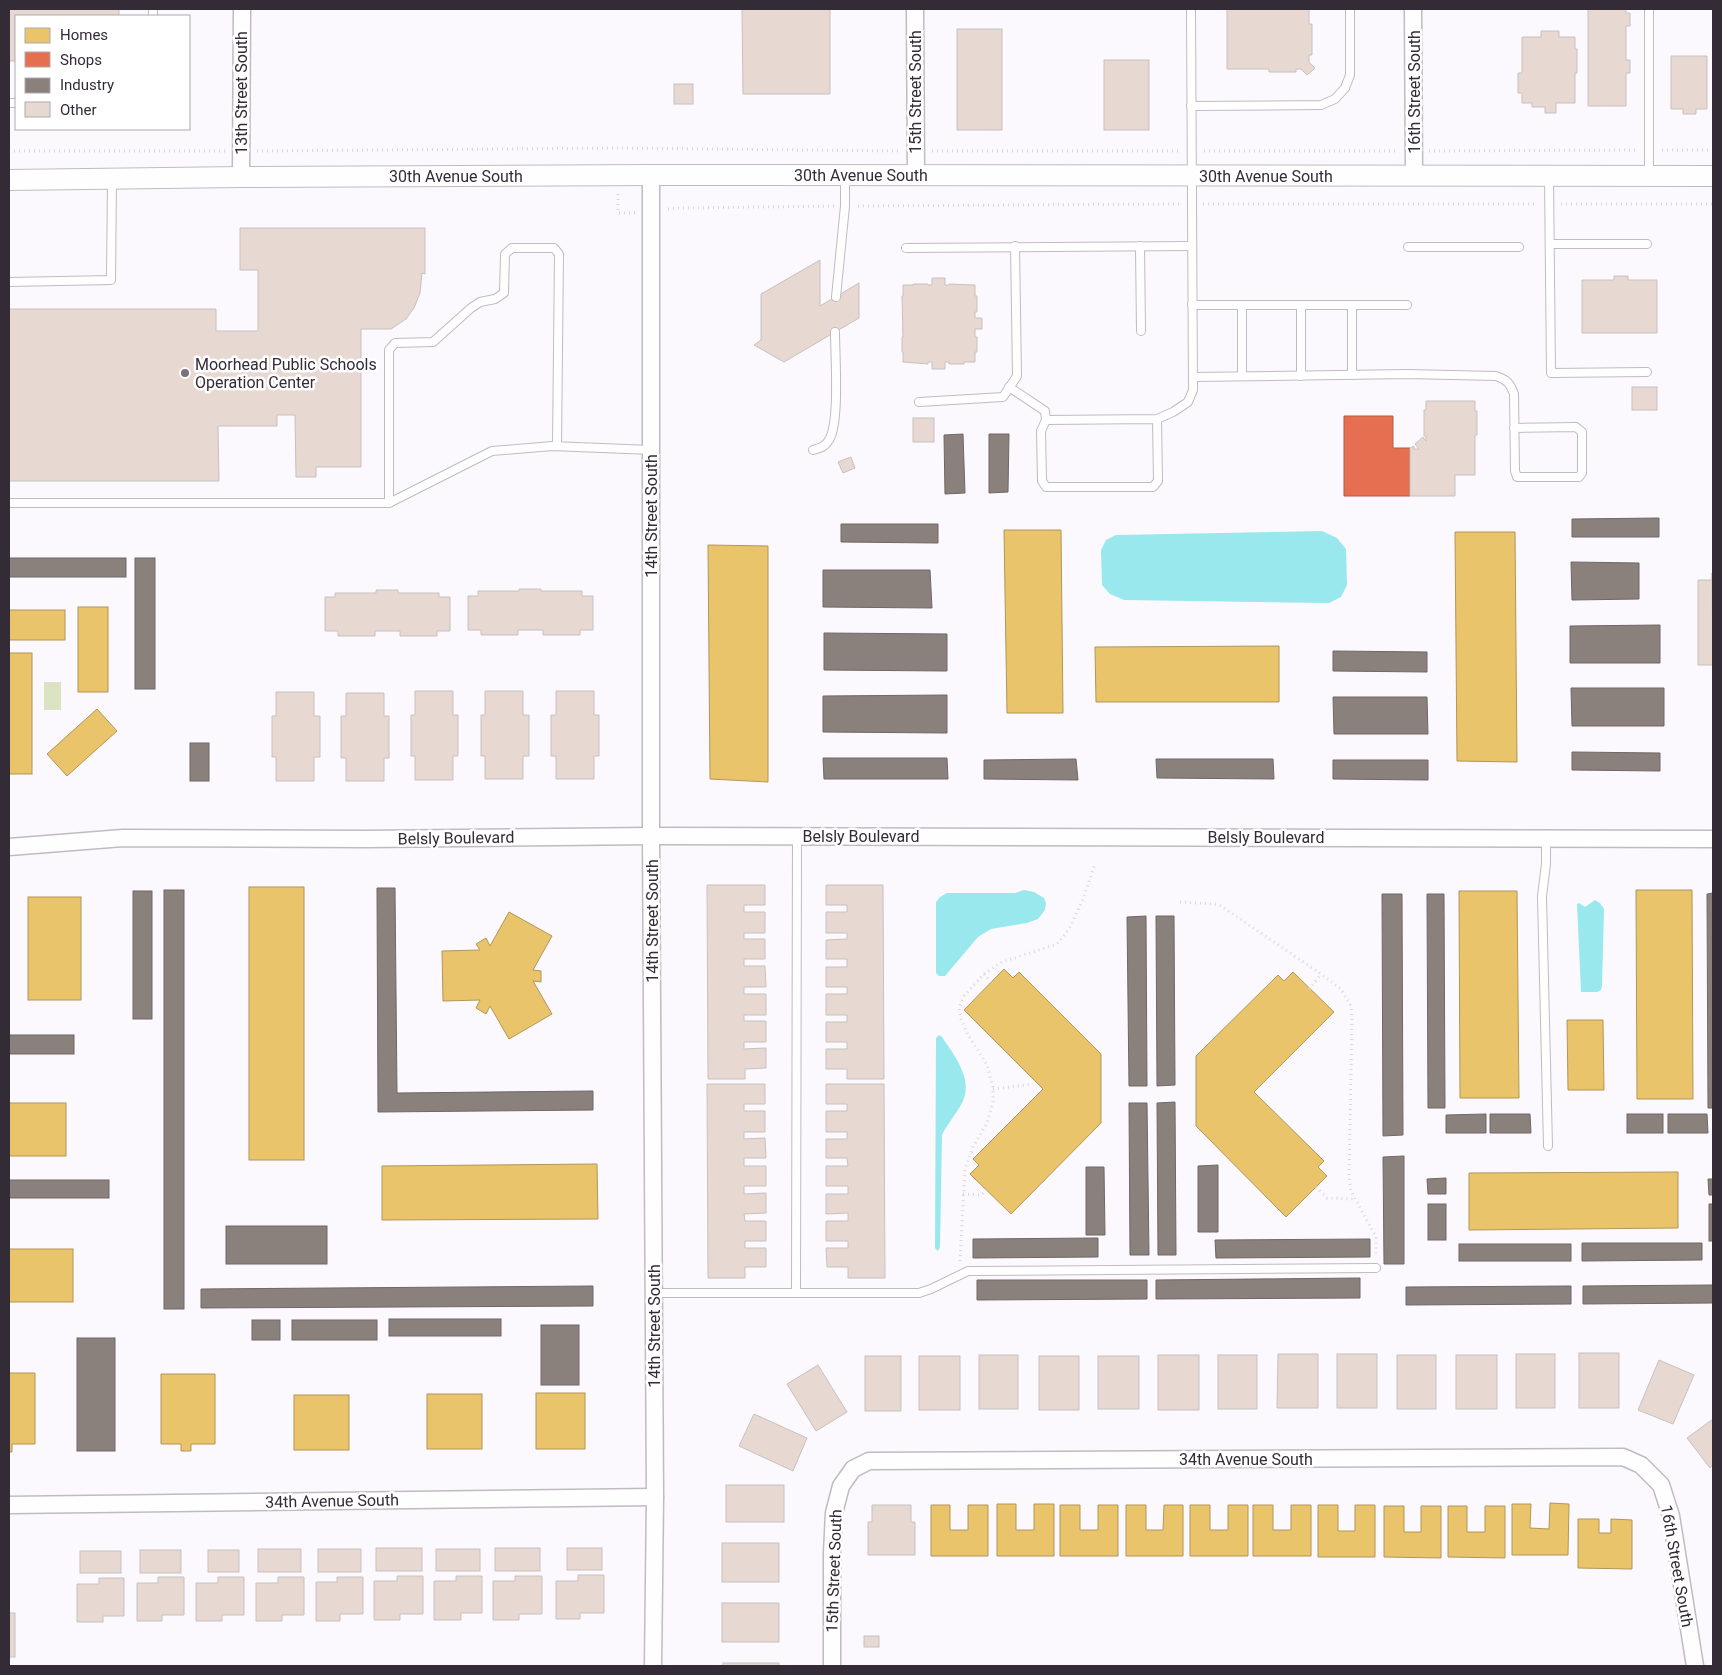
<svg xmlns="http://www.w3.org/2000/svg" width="1722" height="1675" font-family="Roboto,sans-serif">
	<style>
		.green { fill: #dce3c2 }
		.water { fill: #99e8ee }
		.homes { fill: #e9c46a; stroke: #b2965a }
		.shops { fill: #e76f51; stroke: #b15b49 }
		.industry { fill: #8a817c; stroke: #706767 }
		.building { fill: #e7d8d1; stroke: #c8c1bf }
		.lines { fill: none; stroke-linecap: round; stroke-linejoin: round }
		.service-casing { stroke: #c0bbc2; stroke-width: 10 }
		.minor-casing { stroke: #c0bbc2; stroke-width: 19 }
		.tertiary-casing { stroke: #c0bbc2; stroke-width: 22 }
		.path { stroke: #d8d7d8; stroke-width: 3; stroke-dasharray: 1 4; stroke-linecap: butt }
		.service { stroke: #fefeff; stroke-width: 8 }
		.minor { stroke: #fefeff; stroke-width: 16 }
		.tertiary { stroke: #fefeff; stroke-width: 20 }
		.poi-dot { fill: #79737c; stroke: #fff; stroke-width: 2 }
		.labels { text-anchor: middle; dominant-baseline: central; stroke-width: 5; stroke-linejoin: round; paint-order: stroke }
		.street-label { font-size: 16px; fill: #332b36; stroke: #fff }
		.poi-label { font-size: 16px; fill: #332b36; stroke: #fff; text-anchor: start }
	</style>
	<rect width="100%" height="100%" fill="#fbf9fd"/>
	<!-- green -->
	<rect class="green" x="44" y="682" width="17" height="28"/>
	<!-- water -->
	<g class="water">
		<polygon points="1322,531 1337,538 1346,549 1347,585 1341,597 1329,603 1124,600 1110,594 1102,585 1101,550 1106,540 1116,535"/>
		<polygon points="1024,890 1034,892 1044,898 1046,903 1045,910 1038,919 1027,923 991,929 978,937 945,976 939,976 936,973 936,902 940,897 947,893 1015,893"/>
		<polygon points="1595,900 1600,903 1604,909 1602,986 1601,990 1597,992 1581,992 1577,904 1579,903 1585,907"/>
		<path d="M939 1035 942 1037C954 1055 973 1078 963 1101 957 1113 948 1123 942 1135L940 1247 938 1251 935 1248 936 1038Z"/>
	</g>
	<!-- homes -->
	<g class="homes">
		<polygon points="1004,530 1061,530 1063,713 1007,713"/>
		<polygon points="1455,532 1515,532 1517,762 1457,761"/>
		<polygon points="708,545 768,546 768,782 710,779"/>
		<rect x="78" y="607" width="30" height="85"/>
		<rect x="9" y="610" width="56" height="30"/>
		<polygon points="1279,646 1279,702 1096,702 1095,647"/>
		<rect x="9" y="653" width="23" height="121"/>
		<polygon points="97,709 117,731 67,776 47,754"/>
		<rect x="249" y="887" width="55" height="273"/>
		<polygon points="1636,890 1692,890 1693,1099 1637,1099"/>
		<polygon points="1459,891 1517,891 1519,1098 1460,1098"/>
		<rect x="28" y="897" width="53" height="103"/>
		<polygon points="509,912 552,936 533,970 541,971 541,982 533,981 552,1014 509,1039 490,1006 486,1014 476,1008 480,1000 443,1001 442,951 480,950 476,944 486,938 490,946"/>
		<polygon points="1004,969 1013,978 1019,972 1101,1054 1101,1123 1011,1214 970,1174 979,1165 973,1159 1043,1089 964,1010"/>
		<polygon points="1293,972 1334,1012 1254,1092 1324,1161 1318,1167 1327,1176 1286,1217 1196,1126 1196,1056 1278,975 1284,981"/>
		<polygon points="1567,1020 1603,1020 1604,1090 1568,1090"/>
		<rect x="9" y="1103" width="57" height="53"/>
		<polygon points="597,1164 598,1219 382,1220 382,1166"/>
		<polygon points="1678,1172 1678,1228 1469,1230 1469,1173"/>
		<rect x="9" y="1249" width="64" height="53"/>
		<polygon points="9,1373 35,1373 35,1444 12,1444 12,1452 9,1452"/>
		<polygon points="161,1374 215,1374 215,1444 191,1444 191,1451 181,1451 181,1444 161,1444"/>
		<rect x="536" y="1393" width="49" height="56"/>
		<rect x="427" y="1394" width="55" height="55"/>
		<rect x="294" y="1395" width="55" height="55"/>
		<polygon points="1550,1503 1569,1504 1568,1555 1512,1555 1512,1504 1531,1504 1530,1528 1549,1529"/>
		<polygon points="997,1504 1016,1504 1016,1530 1034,1530 1034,1504 1054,1504 1054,1556 997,1556"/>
		<polygon points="931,1505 950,1505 950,1530 968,1530 968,1505 988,1505 988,1556 931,1556"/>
		<polygon points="1060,1505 1080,1505 1080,1530 1098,1530 1098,1505 1118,1505 1118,1556 1060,1556"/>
		<polygon points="1126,1505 1146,1505 1146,1530 1163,1530 1164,1505 1183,1505 1183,1556 1126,1556"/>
		<polygon points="1190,1505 1210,1505 1210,1530 1228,1530 1228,1505 1248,1505 1248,1556 1190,1556"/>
		<polygon points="1253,1505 1273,1505 1273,1530 1291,1530 1291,1505 1311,1505 1311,1556 1253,1556"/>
		<polygon points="1318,1505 1338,1505 1338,1531 1355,1531 1355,1505 1375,1505 1375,1557 1318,1557"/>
		<polygon points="1384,1506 1404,1506 1404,1532 1421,1532 1421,1506 1441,1506 1441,1558 1384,1557"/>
		<polygon points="1448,1506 1467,1506 1467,1532 1485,1532 1485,1506 1505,1506 1505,1558 1448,1557"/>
		<polygon points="1578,1519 1599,1519 1599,1533 1611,1533 1611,1519 1632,1520 1632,1569 1578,1568"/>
	</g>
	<!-- shops -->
	<polygon class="shops" points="1344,416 1393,416 1393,448 1410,448 1410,496 1344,496"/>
	<!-- industry -->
	<g class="industry">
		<polygon points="963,434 965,493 945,494 944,435"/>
		<polygon points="989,434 1009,434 1008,492 989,493"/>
		<polygon points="1659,518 1659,537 1572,537 1572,519"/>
		<polygon points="841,524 938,524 938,543 841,542"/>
		<rect x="9" y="558" width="117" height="19"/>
		<rect x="135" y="558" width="20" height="131"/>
		<polygon points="1571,562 1639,563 1639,599 1572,600"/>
		<polygon points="823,570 930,570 932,608 823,607"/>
		<polygon points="1660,625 1660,663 1570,663 1570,626"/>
		<polygon points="824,633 947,634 947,671 824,670"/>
		<polygon points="1333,651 1427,652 1427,672 1333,671"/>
		<polygon points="1571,688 1664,688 1664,726 1572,726"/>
		<polygon points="947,695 947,733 823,732 823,696"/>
		<polygon points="1333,697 1427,697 1428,734 1334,734"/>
		<rect x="190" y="743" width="19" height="38"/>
		<polygon points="1572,752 1660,753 1660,771 1572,770"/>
		<polygon points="823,758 947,758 948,779 824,779"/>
		<polygon points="1076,759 1078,780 984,779 984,760"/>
		<polygon points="1156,759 1273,759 1274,779 1157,778"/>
		<polygon points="1333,760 1428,760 1428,780 1333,779"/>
		<polygon points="377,888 395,888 397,1093 593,1091 593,1110 378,1112"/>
		<rect x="164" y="890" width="20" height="419"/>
		<rect x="133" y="891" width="19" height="128"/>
		<polygon points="1713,893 1713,1108 1708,1108 1707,894"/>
		<polygon points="1382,894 1402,894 1403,1135 1383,1136"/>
		<polygon points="1427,894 1444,894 1445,1108 1428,1108"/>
		<polygon points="1146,916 1147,1086 1129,1086 1127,917"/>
		<polygon points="1156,916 1174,916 1175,1085 1157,1086"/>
		<rect x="9" y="1035" width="65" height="19"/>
		<polygon points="1175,1102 1176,1255 1158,1255 1157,1103"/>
		<polygon points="1129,1103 1147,1103 1149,1255 1130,1255"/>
		<polygon points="1486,1114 1486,1133 1446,1133 1446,1115"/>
		<polygon points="1490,1114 1530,1114 1531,1133 1490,1133"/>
		<rect x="1627" y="1114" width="36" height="19"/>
		<polygon points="1668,1114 1707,1114 1708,1133 1668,1133"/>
		<polygon points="1404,1156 1404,1264 1384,1264 1383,1157"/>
		<polygon points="1218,1165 1218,1232 1198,1232 1198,1166"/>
		<polygon points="1086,1167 1104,1167 1105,1235 1086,1235"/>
		<polygon points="1446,1178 1446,1194 1428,1194 1427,1179"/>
		<polygon points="1708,1179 1713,1179 1713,1195 1709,1195"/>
		<rect x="9" y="1180" width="100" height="18"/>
		<rect x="1428" y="1204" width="18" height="36"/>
		<rect x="1709" y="1204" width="4" height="37"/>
		<rect x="226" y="1226" width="101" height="38"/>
		<polygon points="1098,1238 1098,1257 973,1258 973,1239"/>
		<polygon points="1370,1239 1370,1257 1216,1258 1215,1240"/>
		<polygon points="1582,1243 1702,1243 1702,1260 1582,1261"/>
		<rect x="1459" y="1244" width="112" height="17"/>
		<polygon points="1360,1278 1360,1298 1156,1299 1156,1280"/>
		<polygon points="977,1280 1147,1280 1147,1299 977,1300"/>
		<polygon points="1713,1285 1713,1303 1583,1304 1583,1286"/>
		<polygon points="593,1286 593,1306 201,1308 201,1289"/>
		<polygon points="1571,1286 1571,1304 1406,1305 1406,1287"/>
		<rect x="389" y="1319" width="112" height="17"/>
		<rect x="252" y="1320" width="28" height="20"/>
		<rect x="292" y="1320" width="85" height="20"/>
		<rect x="541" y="1325" width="38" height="60"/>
		<rect x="77" y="1338" width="38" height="113"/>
	</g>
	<!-- building -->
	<g class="building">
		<polygon points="9,9 119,9 119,16 16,16 16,61 9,61"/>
		<polygon points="742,9 830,9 830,94 743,94"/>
		<polygon points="1227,9 1309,9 1309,24 1312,24 1312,55 1309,55 1309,62 1315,68 1307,75 1301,69 1296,69 1296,72 1269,72 1269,69 1227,69"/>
		<polygon points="1588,9 1626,9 1626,13 1630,13 1630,26 1626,26 1626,60 1630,60 1630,73 1626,73 1626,106 1588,106"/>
		<rect x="957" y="29" width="45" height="101"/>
		<polygon points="1541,31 1559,31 1559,37 1575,37 1575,49 1577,49 1577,73 1575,73 1575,103 1556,103 1556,113 1545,113 1545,107 1532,107 1532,103 1522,103 1522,93 1518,93 1518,73 1522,73 1522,37 1541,37"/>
		<polygon points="1671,56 1707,56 1707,109 1696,109 1696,114 1683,114 1683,109 1671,109"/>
		<rect x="1104" y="60" width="45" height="70"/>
		<rect x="674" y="84" width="19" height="20"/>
		<polygon points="240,228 425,228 425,274 422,273 420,293 414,308 406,319 391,329 361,329 361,467 316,467 316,477 296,477 295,415 277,415 277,426 218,426 219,481 9,481 9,309 216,309 216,331 258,331 258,270 240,270"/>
		<polygon points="820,260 820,306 859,283 859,318 784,362 754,345 761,340 761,294"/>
		<polygon points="1614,276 1628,276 1628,280 1657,280 1657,333 1582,333 1582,280 1614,280"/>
		<polygon points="932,278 945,278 945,285 949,285 949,284 975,285 975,296 977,296 977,312 975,312 975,318 982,318 982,329 975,329 975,337 977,337 977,352 975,352 975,362 964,362 964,364 949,364 949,362 945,362 945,369 932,369 932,362 928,362 928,364 903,362 903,352 902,352 902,337 903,337 902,296 903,296 903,285 913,285 913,284 928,284 928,285 932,285"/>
		<rect x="1632" y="387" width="25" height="23"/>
		<polygon points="1426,401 1475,401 1475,411 1477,411 1477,435 1475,435 1475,475 1455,475 1455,496 1410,496 1410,448 1414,446 1414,449 1419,449 1415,444 1423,437 1426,441 1426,436 1424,436 1424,410 1426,410"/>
		<rect x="913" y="418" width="21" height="24"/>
		<polygon points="851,457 855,468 843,473 838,462"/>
		<polygon points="1712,573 1713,665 1698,665 1698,580 1712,580"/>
		<polygon points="519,589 541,589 541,591 582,591 582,596 593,596 593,630 580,630 580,635 543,635 543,630 518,630 518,635 481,635 481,630 468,630 468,596 478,596 478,591 519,591"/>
		<polygon points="376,590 398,590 398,593 439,593 439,597 450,597 450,631 437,631 437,636 400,636 400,631 375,631 375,636 338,636 338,631 325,631 325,597 335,597 335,593 376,593"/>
		<polygon points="415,691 453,691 453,715 458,715 458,756 453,756 453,780 415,780 415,756 411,756 411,715 415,715"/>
		<polygon points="485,691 523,691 523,715 529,715 529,756 523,756 523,779 485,779 485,756 481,756 481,715 485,715"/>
		<polygon points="556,691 594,691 594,715 599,715 599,756 594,756 594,779 556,779 556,756 551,756 551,715 556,715"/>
		<polygon points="276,692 314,692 314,716 320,716 320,757 314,757 314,781 276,781 276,757 272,757 272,716 276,716"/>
		<polygon points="346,693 384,693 384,716 389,716 389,758 384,758 384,781 346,781 346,758 341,758 341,716 346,716"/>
		<polygon points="707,885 765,885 765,905 744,905 744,912 765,912 765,933 744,933 744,939 765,939 765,959 744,959 744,966 765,966 766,987 744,987 744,994 766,994 766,1015 744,1015 744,1021 766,1021 766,1042 744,1042 744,1049 766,1048 766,1068 745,1069 745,1079 708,1079"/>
		<polygon points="826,885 883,885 884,1079 847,1079 847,1069 826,1069 826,1049 847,1049 847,1042 826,1042 826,1022 847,1022 847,1015 826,1015 826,994 847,994 847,987 826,987 826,967 847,967 847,959 826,959 826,940 847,939 847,933 826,933 826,912 847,912 847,905 826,905"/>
		<polygon points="707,1084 765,1084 765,1104 744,1104 744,1111 765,1111 765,1132 744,1132 744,1139 765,1138 766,1158 744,1158 744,1166 766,1166 766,1186 744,1186 744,1194 766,1193 766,1213 744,1214 745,1221 766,1221 766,1241 745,1241 745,1248 766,1248 766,1267 745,1267 745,1278 708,1278"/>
		<polygon points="826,1084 884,1084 885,1278 848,1278 848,1267 827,1267 826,1248 848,1248 848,1241 826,1241 826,1221 848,1221 848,1213 826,1214 826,1194 848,1194 848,1186 826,1186 826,1166 848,1166 847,1158 826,1158 826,1139 847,1139 847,1132 826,1132 826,1111 847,1111 847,1104 826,1104"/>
		<rect x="1579" y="1353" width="40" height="55"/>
		<polygon points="1278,1354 1318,1354 1318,1408 1277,1408"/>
		<rect x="1337" y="1354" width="40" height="54"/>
		<rect x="1516" y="1354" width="39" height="54"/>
		<rect x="979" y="1355" width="39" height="54"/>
		<rect x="1158" y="1355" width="41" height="55"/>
		<rect x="1218" y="1355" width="39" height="54"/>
		<rect x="1397" y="1355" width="39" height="54"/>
		<rect x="1456" y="1355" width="41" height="54"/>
		<rect x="865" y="1356" width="36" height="55"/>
		<rect x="919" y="1356" width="41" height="54"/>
		<rect x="1039" y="1356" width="40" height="54"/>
		<rect x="1098" y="1356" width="41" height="53"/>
		<polygon points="1659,1360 1694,1375 1673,1424 1638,1410"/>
		<polygon points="818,1365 847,1412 816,1431 787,1384"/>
		<polygon points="754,1414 807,1438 793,1471 739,1446"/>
		<polygon points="1713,1419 1713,1465 1710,1468 1687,1438"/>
		<rect x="726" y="1485" width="58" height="37"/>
		<polygon points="872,1505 911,1505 911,1522 915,1522 915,1555 868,1555 868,1522 872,1522"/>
		<rect x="722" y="1543" width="57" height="39"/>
		<rect x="376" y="1548" width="46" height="23"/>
		<rect x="495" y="1548" width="45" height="23"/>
		<rect x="567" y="1548" width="35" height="22"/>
		<rect x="258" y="1549" width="43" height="23"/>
		<rect x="318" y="1549" width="43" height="23"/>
		<rect x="436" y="1549" width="44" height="22"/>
		<rect x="140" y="1550" width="41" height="23"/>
		<rect x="208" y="1550" width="31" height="22"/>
		<rect x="80" y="1551" width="41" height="22"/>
		<polygon points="578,1575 604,1575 604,1613 580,1613 580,1619 556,1619 556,1581 578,1581"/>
		<polygon points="397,1576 423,1576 423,1614 400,1614 400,1620 374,1620 374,1581 397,1581"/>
		<polygon points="456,1576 482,1576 482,1613 461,1613 461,1620 434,1620 434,1581 456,1581"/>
		<polygon points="515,1576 542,1576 542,1614 519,1614 519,1620 493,1620 493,1581 515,1581"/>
		<polygon points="158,1577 184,1577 184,1615 162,1615 162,1621 137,1621 137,1583 158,1583"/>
		<polygon points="218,1577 244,1577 244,1615 222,1615 222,1621 196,1621 196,1583 218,1583"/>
		<polygon points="278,1577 304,1577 304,1615 282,1615 282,1621 256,1621 256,1583 278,1583"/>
		<polygon points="337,1577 363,1577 363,1614 340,1614 340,1621 316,1621 316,1582 337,1582"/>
		<polygon points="99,1578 124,1578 124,1616 103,1616 103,1622 77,1622 77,1584 99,1584"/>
		<rect x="722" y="1603" width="57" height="39"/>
		<rect x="9" y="1613" width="6" height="44"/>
		<rect x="864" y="1636" width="15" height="11"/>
		<rect x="723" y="1663" width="56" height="3"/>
	</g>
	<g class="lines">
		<defs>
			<g id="service">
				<polyline points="153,9 153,16"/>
				<polyline points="1649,9 1649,175"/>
				<polyline points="9,103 16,103"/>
				<polyline points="1191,106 1321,105 1335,99 1345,88 1350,75 1350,9"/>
				<polyline points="1549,177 1551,373 1647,372"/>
				<polyline points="1550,244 1647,244"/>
				<polyline points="1140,246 1141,331"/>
				<polyline points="1408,247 1519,247"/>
				<polyline points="906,248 1192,246"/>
				<polyline points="9,282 111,280 112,180"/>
				<polyline points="836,297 845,206 845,177"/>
				<polyline points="1192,305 1407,305"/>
				<polyline points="1242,305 1242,376"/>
				<polyline points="1301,305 1301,376"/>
				<polyline points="1352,305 1352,375"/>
				<path d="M1193 377 1407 374 1496 376C1507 380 1510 383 1514 394L1515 471 1517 477H1579L1582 473V432L1576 427 1514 428"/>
				<polyline points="1009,387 1045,411 1046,420"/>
				<polyline points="919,402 1003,397 1017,376 1015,246"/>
				<polyline points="1157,419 1158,481 1153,487 1046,487 1042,481 1041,431 1046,420 1157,419 1173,412 1188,402 1193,390 1191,9"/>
				<path d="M813 450C820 448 825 447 829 440 840 423 835 355 835 332"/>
				<polyline points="9,503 389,503 492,451 552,446 651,450"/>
				<polyline points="389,503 389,350 395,343 433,342 471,308 480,302 495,299 504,293 505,254 512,248 554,248 559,254 557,446"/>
				<polyline points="1546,838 1546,864 1542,896 1548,1146"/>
				<polyline points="654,1293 919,1293 931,1289 968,1271 1376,1268"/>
				<polyline points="796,1293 797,836"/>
			</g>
			<g id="minor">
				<polyline points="915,9 916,175"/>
				<polyline points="1413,9 1414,176"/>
				<polyline points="651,175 651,836 655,1497 653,1666"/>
				<polyline points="241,177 242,9"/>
				<polyline points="9,847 123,838 367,839 651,836 1713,839"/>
				<polyline points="9,1505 655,1497"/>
				<polyline points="832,1666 832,1553 834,1513 841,1486 853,1469 869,1461 1623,1457 1641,1465 1661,1485 1671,1516 1695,1666"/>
			</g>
			<polyline id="tertiary" points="9,180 241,177 651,175 1713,176"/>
		</defs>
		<!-- service casing -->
		<use href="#service" class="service-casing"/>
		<!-- minor casing -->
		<use href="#minor" class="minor-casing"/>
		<!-- tertiary casing -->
		<use href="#tertiary" class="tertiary-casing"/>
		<!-- path -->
		<g class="path">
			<polyline points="1662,150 1713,150"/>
			<polyline points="9,151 226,151"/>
			<polyline points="257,151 619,148 901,151"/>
			<polyline points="932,151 1181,151"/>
			<polyline points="1204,151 1398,151"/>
			<polyline points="1429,151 1638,150"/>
			<polyline points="618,194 618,213 635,213"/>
			<polyline points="1203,204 1537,204"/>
			<polyline points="1561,204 1713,204"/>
			<polyline points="858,206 1179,204"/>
			<polyline points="668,209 680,208 834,206"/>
			<polyline points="1180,902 1214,904 1221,906 1321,974 1341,989 1351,1006 1352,1022 1349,1176 1351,1191 1376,1237 1376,1257"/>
			<polyline points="984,974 991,982"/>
			<polyline points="1309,989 1321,974"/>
			<polyline points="993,1089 1033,1084"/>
			<polyline points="1316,1187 1327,1198 1355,1199"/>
			<polyline points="963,1194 981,1195 986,1190"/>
			<polyline points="960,1261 965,1169 973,1147 987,1123 993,1102 993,1087 987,1065 967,1033 961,1019 959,1008 964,996 984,974 1002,962 1057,944 1069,929 1083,899 1095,864"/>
		</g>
		<!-- service -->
		<use href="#service" class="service"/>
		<!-- minor -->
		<use href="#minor" class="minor"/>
		<!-- tertiary -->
		<use href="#tertiary" class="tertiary"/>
	</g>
	<!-- markers -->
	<circle class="poi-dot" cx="185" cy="373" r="5"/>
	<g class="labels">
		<!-- street labels -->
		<g class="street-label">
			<text transform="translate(915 92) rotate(-90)">15th Street South</text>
			<text transform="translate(1414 92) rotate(-90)">16th Street South</text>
			<text transform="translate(241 93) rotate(-90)">13th Street South</text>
			<text x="861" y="175">30th Avenue South</text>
			<text x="456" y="176">30th Avenue South</text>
			<text x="1266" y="176">30th Avenue South</text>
			<text transform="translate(651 516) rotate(-90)">14th Street South</text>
			<text x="861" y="836">Belsly Boulevard</text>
			<text x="1266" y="837">Belsly Boulevard</text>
			<text transform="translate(456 838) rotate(-1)">Belsly Boulevard</text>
			<text transform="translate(652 921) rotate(-90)">14th Street South</text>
			<text transform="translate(654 1326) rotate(-90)">14th Street South</text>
			<text x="1246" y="1459">34th Avenue South</text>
			<text transform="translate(332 1501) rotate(-1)">34th Avenue South</text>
			<text transform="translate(1677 1566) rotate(80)">16th Street South</text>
			<text transform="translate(834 1571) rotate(-88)">15th Street South</text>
		</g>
		<!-- poi labels -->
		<g class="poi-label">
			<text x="195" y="364">Moorhead Public Schools<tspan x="195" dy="18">Operation Center</tspan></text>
		</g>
	</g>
	<!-- border -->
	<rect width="1722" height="1675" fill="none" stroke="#332b36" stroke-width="20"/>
	<!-- legend -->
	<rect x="15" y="15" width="175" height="115" fill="#ffffff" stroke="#adaaaf"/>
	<rect x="25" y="28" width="25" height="15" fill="#e9c46a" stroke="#adaaaf"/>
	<text x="60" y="40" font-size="15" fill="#332b36">Homes</text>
	<rect x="25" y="52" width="25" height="15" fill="#e76f51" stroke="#adaaaf"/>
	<text x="60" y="65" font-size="15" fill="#332b36">Shops</text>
	<rect x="25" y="78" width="25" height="15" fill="#8a817c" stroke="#adaaaf"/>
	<text x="60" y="90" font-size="15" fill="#332b36">Industry</text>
	<rect x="25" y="102" width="25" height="15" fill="#e7d8d1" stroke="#adaaaf"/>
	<text x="60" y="115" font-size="15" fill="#332b36">Other</text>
</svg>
